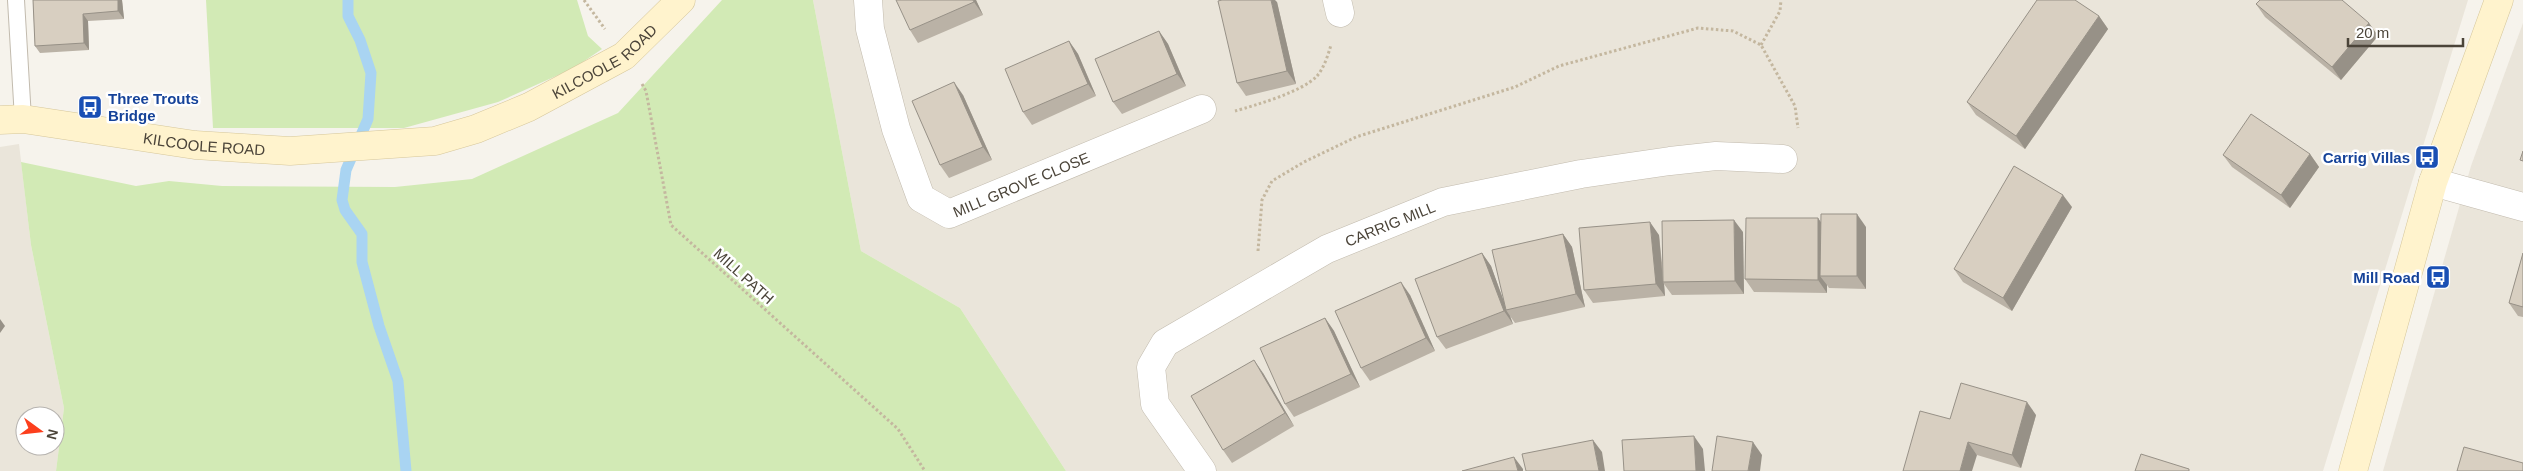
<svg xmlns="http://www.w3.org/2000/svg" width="2523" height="471" font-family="Helvetica,sans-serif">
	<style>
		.residential { fill: #eae5da; fill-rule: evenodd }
		.green { fill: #d2eab5 }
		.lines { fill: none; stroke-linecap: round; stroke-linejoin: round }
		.stream { stroke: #a9d4f2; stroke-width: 11 }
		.lane-casing { stroke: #c2bbae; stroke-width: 18 }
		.street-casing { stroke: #c2bbae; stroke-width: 29 }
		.secondary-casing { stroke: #d6c79b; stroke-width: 29 }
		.path { stroke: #c4b79f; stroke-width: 3; stroke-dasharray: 2.5 2.5; stroke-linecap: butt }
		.lane { stroke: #fff; stroke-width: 16 }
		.street { stroke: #fff; stroke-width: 28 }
		.secondary { stroke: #fff3cd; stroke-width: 28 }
		.wall { fill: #bab2a6 }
		.shaded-wall { fill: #979187 }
		.building { fill: #d8cfc1; stroke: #979187 }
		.labels { text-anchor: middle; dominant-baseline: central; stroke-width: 5; stroke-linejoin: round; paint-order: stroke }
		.street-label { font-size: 15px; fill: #4b4439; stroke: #fff }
		.transit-label { font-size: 15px; font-weight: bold; fill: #164399; stroke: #fff; text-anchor: end }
	</style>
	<rect width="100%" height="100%" fill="#f6f3ec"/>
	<!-- residential -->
	<g class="residential">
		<polygon points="813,0 2468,0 2323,471 1066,471 960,308 861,251"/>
		<polygon points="2523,23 2523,471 2383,471 2471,166"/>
		<path d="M19 144 31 245 64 408 56 471H0V147ZM25 416H55V446H25Z"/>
	</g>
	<!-- green -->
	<g class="green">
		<polygon points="206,0 577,0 588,36 602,49 574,68 498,102 404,128 213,128"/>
		<polygon points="722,0 813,0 861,251 960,308 1066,471 56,471 64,408 31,245 21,162 136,186 169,181 222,186 395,187 472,179 618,113"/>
	</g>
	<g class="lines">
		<!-- stream -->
		<polyline class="stream" points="348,0 348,16 360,40 371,73 368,119 346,170 342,200 345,210 362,234 362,262 379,326 398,381 406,471"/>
		<defs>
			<polyline id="lane" points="16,0 23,119"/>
			<g id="street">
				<path id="s1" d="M868 0 870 29 896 129 921 198 949 214 1202 109"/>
				<polyline points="1337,0 1340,13"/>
				<polyline points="2433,182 2523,207"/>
				<path id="s2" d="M1202 471 1155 404 1151 367 1165 343 1327 249 1443 202 1581 174 1670 161 1716 156 1783 159"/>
			</g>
			<g id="secondary">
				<path id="s3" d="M0 120 23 119 195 145 290 151 435 141 476 129 529 107 624 56 681 0"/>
				<polyline points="2353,471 2433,182 2499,0"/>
			</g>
		</defs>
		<!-- lane casing -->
		<use href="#lane" class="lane-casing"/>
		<!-- street casing -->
		<use href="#street" class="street-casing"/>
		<!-- secondary casing -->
		<use href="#secondary" class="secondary-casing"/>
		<!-- path -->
		<g class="path">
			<polyline points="584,0 605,29"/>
			<polyline points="1761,45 1780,11 1781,0"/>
			<polyline points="642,84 646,91 671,225 898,429 925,471"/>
			<path d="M1235 111C1256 105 1302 92 1317 76 1324 68 1328 55 1331 45"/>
			<polyline points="1258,251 1262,200 1272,181 1304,162 1356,137 1515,87 1559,66 1698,28 1733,31 1761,45 1795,106 1798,128"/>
		</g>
		<!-- lane -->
		<use href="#lane" class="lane"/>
		<!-- street -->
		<use href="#street" class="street"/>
		<!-- secondary -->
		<use href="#secondary" class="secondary"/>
	</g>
	<!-- wall -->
	<g class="wall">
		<polygon points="33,0 122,0 124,19 88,21 89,50 40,53 35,46"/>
		<polygon points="976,0 983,15 918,43 910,30"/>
		<polygon points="1277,2 1296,84 1246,96 1237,83"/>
		<polygon points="2256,4 2369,23 2378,36 2341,80 2265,17"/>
		<polygon points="2099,16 2108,29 2025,149 1976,115 1967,102"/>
		<polygon points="1159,31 1168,44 1186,86 1122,114 1113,102"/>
		<polygon points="1069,41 1078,54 1096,96 1032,125 1023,112"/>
		<polygon points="963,95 992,160 949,178 940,165"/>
		<polygon points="2310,154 2319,167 2290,208 2232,167 2223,155"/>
		<polygon points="2072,207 2012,311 1963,282 1954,269"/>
		<polygon points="1818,218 1821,223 1866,227 1866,289 1829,288 1827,285 1827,293 1754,292 1745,279"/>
		<polygon points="1743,232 1744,294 1672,295 1664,284 1665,296 1593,303 1584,290 1659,235 1663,272"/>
		<polygon points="1563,234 1572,247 1585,307 1515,323 1510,316 1513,324 1446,349 1437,337 1482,253 1491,266 1503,299"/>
		<polygon points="2523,253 2523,317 2518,316 2509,303"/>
		<polygon points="1410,295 1435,351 1370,381 1361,368"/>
		<polygon points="1325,318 1334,331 1360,387 1294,417 1285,404"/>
		<polygon points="1263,373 1294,426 1232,463 1223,450"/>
		<polygon points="2036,415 2021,468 1977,455 1950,419"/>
	</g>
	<!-- shaded-wall -->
	<g class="shaded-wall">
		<polygon points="118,0 122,0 124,19 118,11"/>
		<polygon points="973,0 976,0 983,15 974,2"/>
		<polygon points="1271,0 1275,0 1277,2 1296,84 1287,71"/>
		<polygon points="83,14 88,21 89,50 84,43"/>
		<polygon points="2099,16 2108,29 2025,149 2016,136"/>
		<polygon points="2369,23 2378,36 2341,80 2332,67"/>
		<polygon points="1159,31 1168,44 1186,86 1177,74"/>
		<polygon points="1069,41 1078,54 1096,96 1088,84"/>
		<polygon points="954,82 963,95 992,160 983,147"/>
		<polygon points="2310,154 2319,167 2290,208 2281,195"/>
		<polygon points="2063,195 2072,207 2012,311 2003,298"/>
		<polygon points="1857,214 1866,227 1866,289 1857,276"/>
		<polygon points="1818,218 1827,231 1820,276 1827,285 1827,293 1818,280"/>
		<polygon points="1734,220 1743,232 1744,294 1735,281"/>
		<polygon points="1650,222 1659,235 1663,282 1664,284 1665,296 1656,284"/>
		<polygon points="1563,234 1572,247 1585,307 1576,294"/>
		<polygon points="1482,253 1491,266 1507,310 1506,310 1510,316 1513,324 1504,311"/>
		<polygon points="1401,282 1410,295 1435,351 1426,338"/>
		<polygon points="1325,318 1334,331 1360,387 1351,374"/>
		<polygon points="0,319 5,326 0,333"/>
		<polygon points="1254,360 1263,373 1294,426 1285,413"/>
		<polygon points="2027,402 2036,415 2021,468 2012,455"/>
		<polygon points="1694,436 1703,449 1705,471 1696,471"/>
		<polygon points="1593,440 1602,452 1605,471 1599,471"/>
		<polygon points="1753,442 1762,455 1760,471 1748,471"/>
		<polygon points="1968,442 1977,455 1972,471 1960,471"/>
		<polygon points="1514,457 1523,469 1523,471 1518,471"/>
	</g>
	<!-- building -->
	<g class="building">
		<polygon points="33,0 118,0 118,11 83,14 84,43 35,46"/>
		<polygon points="896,0 973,0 974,2 910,30"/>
		<polygon points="1222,0 1271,0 1287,71 1237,83 1218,1"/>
		<polygon points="2037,0 2075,0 2099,16 2016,136 1967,102"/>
		<polygon points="2260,0 2342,0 2369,23 2332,67 2256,4"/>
		<polygon points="1159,31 1177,74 1113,102 1095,59"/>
		<polygon points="1069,41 1088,84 1023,112 1005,69"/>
		<polygon points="954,82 983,147 940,165 912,101"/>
		<polygon points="2251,114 2310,154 2281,195 2223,155"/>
		<polygon points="2523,151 2523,161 2520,160"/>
		<polygon points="2014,166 2063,195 2003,298 1954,269"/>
		<polygon points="1821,214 1857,214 1857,276 1820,276"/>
		<polygon points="1746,218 1818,218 1818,280 1745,279"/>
		<polygon points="1734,220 1735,281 1663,282 1662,221"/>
		<polygon points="1650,222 1656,284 1584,290 1579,228"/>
		<polygon points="1563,234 1576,294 1506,310 1492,250"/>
		<polygon points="1482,253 1504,311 1437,337 1415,279"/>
		<polygon points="2523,253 2523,307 2509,303"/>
		<polygon points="1401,282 1426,338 1361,368 1335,311"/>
		<polygon points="1325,318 1351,374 1285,404 1260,348"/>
		<polygon points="1254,360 1285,413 1223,450 1191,396"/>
		<polygon points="1961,383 2027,402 2012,455 1968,442 1960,471 1903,471 1920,411 1950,419"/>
		<polygon points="1694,436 1696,471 1624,471 1622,440"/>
		<polygon points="1717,436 1753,442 1748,471 1712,471"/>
		<polygon points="1593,440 1599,471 1526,471 1522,454"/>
		<polygon points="2464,447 2523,463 2523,471 2457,471"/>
		<polygon points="2141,454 2189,469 2189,471 2135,471"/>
		<polygon points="1514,457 1518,471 1462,471"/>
	</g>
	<!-- icons -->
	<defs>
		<symbol id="bus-square" viewBox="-11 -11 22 22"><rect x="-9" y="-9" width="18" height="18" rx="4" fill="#1a4fb4" stroke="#fff"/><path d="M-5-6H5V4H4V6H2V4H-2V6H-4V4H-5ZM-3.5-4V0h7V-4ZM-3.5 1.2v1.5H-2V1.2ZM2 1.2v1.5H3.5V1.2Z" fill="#fff"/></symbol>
	</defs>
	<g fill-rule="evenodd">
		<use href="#bus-square" x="76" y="93" width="28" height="28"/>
		<use href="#bus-square" x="2413" y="143" width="28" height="28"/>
		<use href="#bus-square" x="2424" y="263" width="28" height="28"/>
	</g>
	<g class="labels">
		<!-- street labels -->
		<g class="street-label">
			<text stroke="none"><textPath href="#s3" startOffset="626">KILCOOLE ROAD</textPath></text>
			<text stroke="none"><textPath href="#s3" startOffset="206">KILCOOLE ROAD</textPath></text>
			<text stroke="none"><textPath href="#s1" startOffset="316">MILL GROVE CLOSE</textPath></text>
			<text stroke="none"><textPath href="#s2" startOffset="402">CARRIG MILL</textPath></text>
			<text transform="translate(744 276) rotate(42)">MILL PATH</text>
		</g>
		<!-- transit labels -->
		<g class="transit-label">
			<text x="108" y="98" text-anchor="start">Three Trouts<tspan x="108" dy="17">Bridge</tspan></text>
			<text x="2410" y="157">Carrig Villas</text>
			<text x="2420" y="277">Mill Road</text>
		</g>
	</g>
	<!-- north arrow -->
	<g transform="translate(40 431) rotate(105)"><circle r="24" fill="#ffffff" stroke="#b7b4b0"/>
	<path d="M0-4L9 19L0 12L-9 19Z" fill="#fc3f1d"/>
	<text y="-8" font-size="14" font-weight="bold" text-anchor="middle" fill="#4b4439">N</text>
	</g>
	<!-- scale -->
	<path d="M2348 38v8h115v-8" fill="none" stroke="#4b4439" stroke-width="2.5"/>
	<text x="2356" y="38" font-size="15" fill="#4b4439" stroke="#ffffff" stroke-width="4" paint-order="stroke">20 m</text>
</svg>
